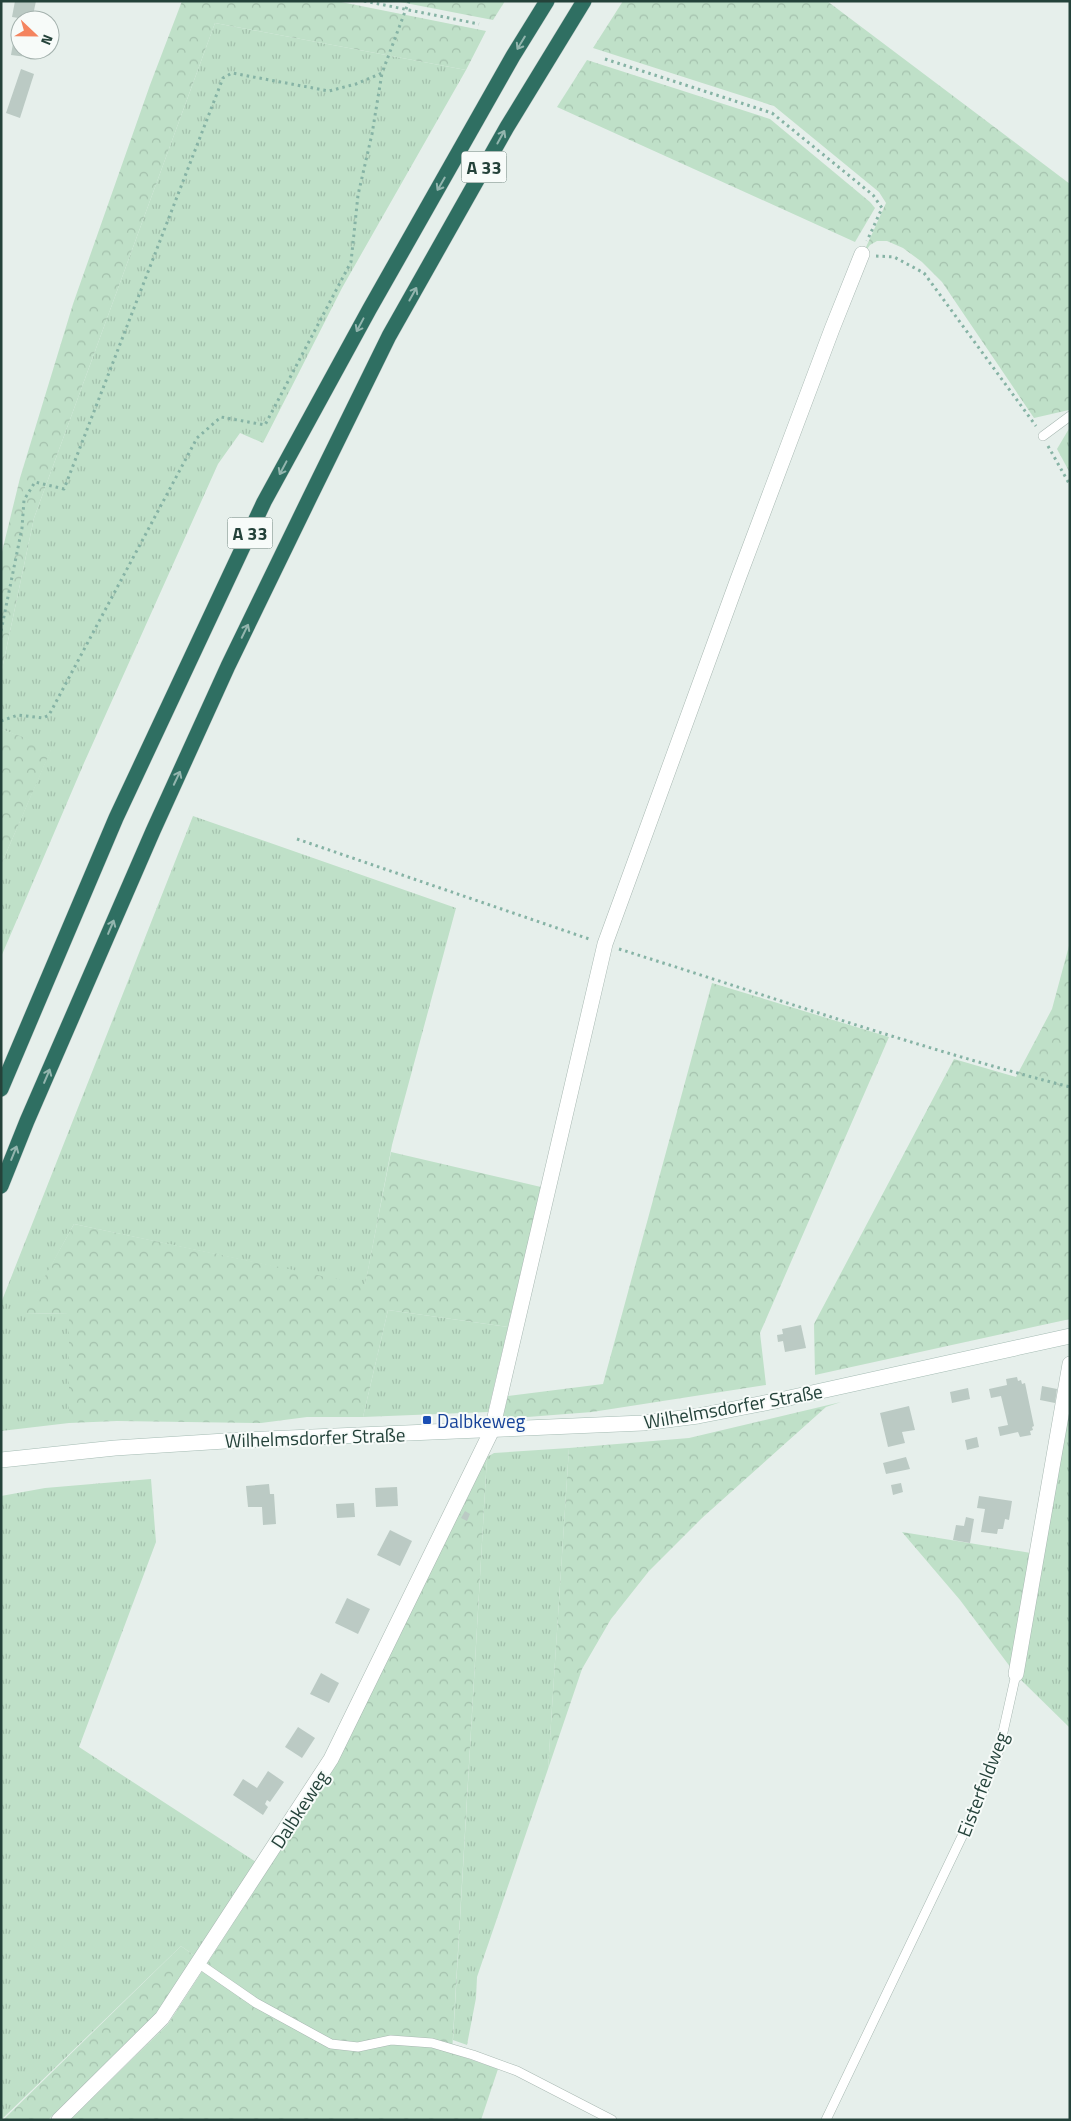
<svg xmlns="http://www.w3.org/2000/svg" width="1071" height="2121" font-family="'Titillium Web',sans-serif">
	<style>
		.grass { fill: url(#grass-tufts) }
		.forest { fill: url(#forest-crowns) }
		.building { fill: #bbcac4 }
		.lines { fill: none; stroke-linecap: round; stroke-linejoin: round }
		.lane-casing { stroke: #a8b8b2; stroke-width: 10 }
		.street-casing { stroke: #a8b8b2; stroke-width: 16 }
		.secondary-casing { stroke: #a4bbb3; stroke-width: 16 }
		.highway-casing { stroke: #c2cac8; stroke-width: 16 }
		.path { stroke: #86b3a5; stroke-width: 3; stroke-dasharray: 2.5 4; stroke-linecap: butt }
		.lane { stroke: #fff; stroke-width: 9 }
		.street { stroke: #fff; stroke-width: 15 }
		.secondary { stroke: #fff; stroke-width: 15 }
		.highway { stroke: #2f6f62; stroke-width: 15 }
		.oneway { stroke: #93b5ae }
		.transit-dot { fill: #1a4fb4; stroke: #f7fbf9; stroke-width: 2 }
		.labels { text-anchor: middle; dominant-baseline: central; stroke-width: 4; stroke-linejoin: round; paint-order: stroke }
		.shield { fill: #f7fbf9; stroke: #637a73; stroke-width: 1 }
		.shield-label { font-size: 18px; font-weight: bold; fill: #24423a }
		.street-label { font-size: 19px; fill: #24423a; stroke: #f7fbf9 }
		.transit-label { font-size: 19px; fill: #164399; stroke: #f7fbf9; text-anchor: start }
	</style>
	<defs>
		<pattern id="grass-tufts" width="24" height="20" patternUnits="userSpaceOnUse" patternTransform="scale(1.25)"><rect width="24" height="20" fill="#bfe0c8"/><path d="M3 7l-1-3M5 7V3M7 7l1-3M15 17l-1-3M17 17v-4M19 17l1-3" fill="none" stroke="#a4c1ad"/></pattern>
		<pattern id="forest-crowns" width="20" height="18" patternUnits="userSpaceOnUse" patternTransform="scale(1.25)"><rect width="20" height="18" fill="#bfe0c8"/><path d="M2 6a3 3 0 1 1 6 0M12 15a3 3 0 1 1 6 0" fill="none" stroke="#a4c1ad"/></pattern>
	</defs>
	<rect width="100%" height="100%" fill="#e6efeb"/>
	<!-- grass -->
	<g class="grass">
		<polygon points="215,23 466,70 342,288 263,443 240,433 218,464 84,763 1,957 1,865 51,749 1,729 1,674 34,518"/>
		<polygon points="1070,427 1070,473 1057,449"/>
		<polygon points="193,816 456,908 392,1145 365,1286 74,1224 25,1314 69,1313 69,1423 1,1431 1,1303"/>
		<polygon points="388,1310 508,1327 488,1412 363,1417"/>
		<polygon points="1070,1388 1070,1728 1020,1679"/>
		<polygon points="569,1448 548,1769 477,1977 476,1998 467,2045 453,2040 487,1457 494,1453"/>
		<polygon points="151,1479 156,1542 79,1747 256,1862 195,1956 181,1946 1,2120 1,1496 45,1488"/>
	</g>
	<!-- forest -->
	<g class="forest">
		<polygon points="182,1 336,1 486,31 466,70 215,23 34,518 1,674 1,556 20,478 73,304 150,85"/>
		<polygon points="395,1 505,1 493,20"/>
		<polygon points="623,1 827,1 1070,184 1069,410 1034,418 942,282 922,262 903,248 887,241 877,241 870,245 862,256 886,203 879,192 774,106 593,48"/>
		<polygon points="587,60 770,119 870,202 875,208 855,242 557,107"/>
		<polygon points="1,729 52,748 1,865"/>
		<polygon points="1070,942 1070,1319 815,1375 814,1324 954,1059 1016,1077 1052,1009"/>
		<polygon points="712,983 889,1037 760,1333 766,1385 592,1412 502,1419 508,1396 603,1384"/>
		<polygon points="391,1152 541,1187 508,1327 388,1310 363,1417 307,1417 261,1423 117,1421 69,1423 69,1313 24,1314 74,1224 365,1285"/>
		<polygon points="841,1402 826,1407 702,1518 649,1571 611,1619 582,1669 548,1769 569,1448 689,1438"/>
		<polygon points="487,1457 452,2053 498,2069 481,2120 70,2120 168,2024 338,1761"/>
		<polygon points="902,1532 1031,1553 1011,1668 960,1600"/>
		<polygon points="181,1946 195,1956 159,2011 48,2120 3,2120"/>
	</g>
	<!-- building -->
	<g class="building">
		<polygon points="15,1 36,1 32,20 12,17"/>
		<polygon points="15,32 20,33 20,50 28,50 27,57 11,55"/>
		<polygon points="21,69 34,74 20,118 6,113"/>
		<polygon points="801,1325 806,1348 785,1352 783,1341 778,1342 777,1335 783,1334 782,1329"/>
		<polygon points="1017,1377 1018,1381 1021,1380 1022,1384 1025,1383 1034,1426 1032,1427 1033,1430 1030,1431 1031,1435 1020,1437 1018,1432 1000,1436 998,1427 1008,1425 1001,1396 991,1398 989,1389 1007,1385 1006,1379"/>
		<polygon points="1042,1386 1057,1389 1055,1403 1040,1400"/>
		<polygon points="968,1388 970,1399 952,1403 950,1392"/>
		<polygon points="909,1406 915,1430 902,1432 905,1443 888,1447 880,1413"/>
		<polygon points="977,1437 979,1447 967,1450 965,1440"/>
		<polygon points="906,1457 910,1469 886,1474 883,1463"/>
		<polygon points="901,1483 903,1492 893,1495 891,1485"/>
		<polygon points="269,1484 270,1494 274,1494 276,1524 263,1525 262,1507 248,1507 246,1486"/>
		<polygon points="397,1487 398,1506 376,1507 375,1488"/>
		<polygon points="979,1496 1012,1501 1009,1520 1005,1519 1003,1529 998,1529 997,1534 981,1532 985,1509 977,1508"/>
		<polygon points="354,1503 355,1517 337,1518 336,1504"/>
		<polygon points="465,1511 470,1514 467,1521 461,1518"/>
		<polygon points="966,1517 974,1519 970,1543 953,1540 956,1525 964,1526"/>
		<polygon points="390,1530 412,1541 400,1566 377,1555"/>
		<polygon points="347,1598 370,1609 358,1634 335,1623"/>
		<polygon points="321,1673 339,1683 329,1703 310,1694"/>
		<polygon points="298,1727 315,1738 302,1758 285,1747"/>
		<polygon points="268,1771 284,1782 270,1802 267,1800 265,1804 268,1807 263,1815 233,1795 243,1779 257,1788"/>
	</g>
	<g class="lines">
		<defs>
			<g id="lane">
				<polyline points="1043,436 1070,416"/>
				<polyline points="198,1963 256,2003 331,2044 358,2047 391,2040 432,2043 473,2055 517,2071 612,2120"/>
				<polyline points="826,2120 979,1801 999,1750 1016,1674"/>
			</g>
			<g id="street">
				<polyline points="1016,1674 1070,1364"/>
				<polyline points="59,2120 162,2018 331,1759 492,1430 605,944 738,579 832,329 862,254"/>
			</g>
			<polyline id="secondary" points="1,1460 115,1448 241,1440 643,1423 698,1416 780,1400 1070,1336"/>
			<g id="highway">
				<polyline points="1,1089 116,818 264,502 369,310 513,56 547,1"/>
				<polyline points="1,1186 27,1121 153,831 228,666 310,497 389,336 507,127 584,1"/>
			</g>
		</defs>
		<!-- lane casing -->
		<use href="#lane" class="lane-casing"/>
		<!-- street casing -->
		<use href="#street" class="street-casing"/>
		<!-- secondary casing -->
		<use href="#secondary" class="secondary-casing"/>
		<!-- highway casing -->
		<use href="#highway" class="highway-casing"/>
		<!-- path -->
		<g class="path">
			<polyline points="364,1 479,24"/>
			<polyline points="605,59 772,113 873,195 882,208 867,241"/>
			<polyline points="876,256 894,257 924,273 1036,426"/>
			<polyline points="1048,446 1070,485"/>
			<polyline points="1,631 22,528 24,500 35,482 64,489 223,78 232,73 329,91 356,84 382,73 409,1"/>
			<polyline points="1,721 18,715 43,718 49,715 197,438 221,417 265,425 351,262 358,195 372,134 382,73"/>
			<polyline points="297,839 592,940"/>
			<path d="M619 949C769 996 918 1048 1070 1087"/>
		</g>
		<!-- lane -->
		<use href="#lane" class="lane"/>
		<!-- street -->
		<use href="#street" class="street"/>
		<!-- secondary -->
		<use href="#secondary" class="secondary"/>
		<!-- highway -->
		<use href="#highway" class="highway"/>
	</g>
	<!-- one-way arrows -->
	<defs><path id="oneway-shaft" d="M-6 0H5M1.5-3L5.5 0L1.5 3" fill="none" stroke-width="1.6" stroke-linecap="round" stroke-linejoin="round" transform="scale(1.25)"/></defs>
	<g class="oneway">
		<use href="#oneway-shaft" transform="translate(521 43) rotate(121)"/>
		<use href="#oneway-shaft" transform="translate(501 137) rotate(-61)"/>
		<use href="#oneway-shaft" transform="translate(441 184) rotate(120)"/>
		<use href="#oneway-shaft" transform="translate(413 294) rotate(-61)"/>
		<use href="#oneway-shaft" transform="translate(360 325) rotate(118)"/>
		<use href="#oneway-shaft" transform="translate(283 468) rotate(118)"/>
		<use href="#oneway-shaft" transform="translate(245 631) rotate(-64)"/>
		<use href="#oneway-shaft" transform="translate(177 778) rotate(-65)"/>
		<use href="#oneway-shaft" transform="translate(111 927) rotate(-67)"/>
		<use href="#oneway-shaft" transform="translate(47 1076) rotate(-67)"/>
		<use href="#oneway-shaft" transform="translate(14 1153) rotate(-68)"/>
	</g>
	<!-- markers -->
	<rect class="transit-dot" x="422" y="1415" width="10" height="10" rx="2.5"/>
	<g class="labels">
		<!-- shield labels -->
		<g class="shield">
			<rect x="461.5" y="151.5" width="45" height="31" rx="4"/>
			<rect x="227.5" y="517.5" width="45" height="31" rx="4"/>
		</g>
		<g class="shield-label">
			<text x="484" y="167">A 33</text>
			<text x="250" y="533">A 33</text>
		</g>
		<!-- street labels -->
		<g class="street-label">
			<text transform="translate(733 1406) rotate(-10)">Wilhelmsdorfer Straße</text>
			<text transform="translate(315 1437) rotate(-2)">Wilhelmsdorfer Straße</text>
			<text transform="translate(982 1784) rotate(-69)">Eisterfeldweg</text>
			<text transform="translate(299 1809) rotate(-57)">Dalbkeweg</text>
		</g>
		<!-- transit labels -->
		<g class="transit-label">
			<text x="437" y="1420">Dalbkeweg</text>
		</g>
	</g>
	<!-- border -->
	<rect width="1071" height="2121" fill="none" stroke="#24423a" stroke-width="5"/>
	<!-- north arrow -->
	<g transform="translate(35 35) rotate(112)"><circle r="24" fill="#f7fbf9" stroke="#a3b1ad"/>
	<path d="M0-4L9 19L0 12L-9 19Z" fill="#f4845f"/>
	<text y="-8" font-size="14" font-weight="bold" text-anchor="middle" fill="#24423a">N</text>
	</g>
</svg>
